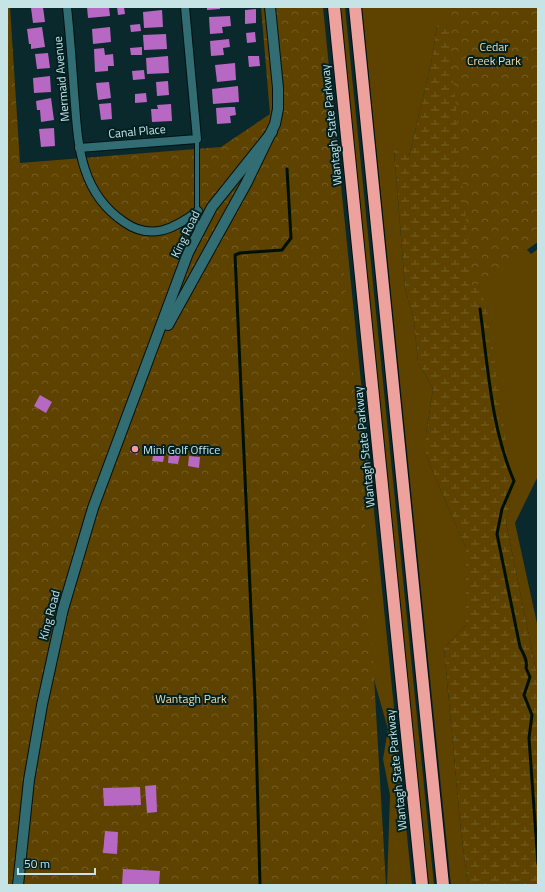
<svg xmlns="http://www.w3.org/2000/svg" width="545" height="892" font-family="'Titillium Web',sans-serif">
	<style>
		.grass { fill: #5e4200 }
		.wetland { fill: url(#wetland-marsh) }
		.park { fill: url(#park-crowns) }
		.lines { fill: none; stroke-linecap: round; stroke-linejoin: round }
		.stream { stroke: #001000; stroke-width: 3 }
		.building { fill: #b768c3 }
		.lane-casing { stroke: #011112; stroke-width: 6 }
		.street-casing { stroke: #011112; stroke-width: 10 }
		.secondary-casing { stroke: #011112; stroke-width: 12 }
		.highway-casing { stroke: #011112; stroke-width: 14 }
		.lane { stroke: #316d72; stroke-width: 4 }
		.street { stroke: #316d72; stroke-width: 8 }
		.secondary { stroke: #316d72; stroke-width: 10 }
		.highway { stroke: #eda29e; stroke-width: 12 }
		.poi-dot { fill: #f59b98; stroke: #002022; stroke-width: 1.5 }
		.labels { text-anchor: middle; dominant-baseline: central; stroke-width: 4; stroke-linejoin: round; paint-order: stroke }
		.park-label { font-size: 12px; fill: #f7daa6; stroke: #002022 }
		.street-label { font-size: 12px; fill: #c6e4e6; stroke: #002022 }
		.poi-label { font-size: 12px; fill: #c6e4e6; stroke: #002022; text-anchor: start }
	</style>
	<defs>
		<pattern id="wetland-marsh" width="20" height="14" patternUnits="userSpaceOnUse"><rect width="20" height="14" fill="#5e4200"/><path d="M1 5h8M5 5V1M11 12h8M15 12V8" fill="none" stroke="#745d25"/></pattern>
		<pattern id="park-crowns" width="20" height="18" patternUnits="userSpaceOnUse"><rect width="20" height="18" fill="#5e4200"/><path d="M2 6a3 3 0 1 1 6 0M12 15a3 3 0 1 1 6 0" fill="none" stroke="#745d25"/></pattern>
	</defs>
	<rect width="100%" height="100%" fill="#09292c"/>
	<!-- grass -->
	<g class="grass">
		<polygon points="313,7 323,7 412,885 387,885 390,795 383,759 388,729 365,648"/>
		<polygon points="340,7 345,7 434,885 428,885"/>
		<polygon points="362,7 467,7 516,238 531,254 538,249 538,476 515,523 538,628 538,680 506,523 510,503 437,26 431,64 409,156 394,151 405,287 414,321 418,362 433,389 426,434 426,456 466,548 466,625 444,648 461,832 468,885 451,885"/>
	</g>
	<!-- wetland -->
	<polygon class="wetland" points="452,17 475,276 487,308 506,442 510,503 506,523 538,680 538,885 468,885 461,832 444,648 466,625 466,548 426,456 426,434 433,389 418,362 414,321 405,287 394,150 409,156 431,64 437,26"/>
	<!-- park -->
	<g class="park">
		<polygon points="7,7 10,7 20,163 221,147 270,114 261,7 319,7 362,469 386,885 7,885"/>
		<polygon points="447,7 538,7 538,242 472,288"/>
	</g>
	<g class="lines">
		<!-- stream -->
		<g class="stream">
			<path d="M480 309C488 366 491 428 514 481L502 509 497 534 520 647C523 653 528 661 526 668L530 677 524 695 532 715 529 738 538 864"/>
			<polyline points="260,885 255,700 235,255 240,253 282,250 291,238 287,169"/>
		</g>
	</g>
	<!-- building -->
	<g class="building">
		<polygon points="43,7 45,22 33,23 31,8"/>
		<polygon points="87,7 109,7 110,16 88,18"/>
		<polygon points="117,7 124,7 125,14 118,15"/>
		<polygon points="207,7 220,7 220,9 207,10"/>
		<polygon points="256,9 256,23 245,24 245,10"/>
		<polygon points="162,10 163,27 144,28 143,12"/>
		<polygon points="230,16 231,26 222,27 223,33 210,34 209,17"/>
		<polygon points="140,24 141,31 131,32 130,25"/>
		<polygon points="42,27 45,47 31,49 31,44 29,44 27,29"/>
		<polygon points="110,27 111,42 93,44 92,29"/>
		<polygon points="255,32 256,42 247,43 246,33"/>
		<polygon points="166,34 167,49 144,50 143,35"/>
		<polygon points="229,39 230,47 223,48 224,55 211,56 210,41"/>
		<polygon points="142,47 142,55 131,55 130,48"/>
		<polygon points="104,48 105,55 113,54 114,66 108,66 108,71 95,72 94,49"/>
		<polygon points="48,53 50,68 37,69 35,54"/>
		<polygon points="168,56 169,73 147,74 146,58"/>
		<polygon points="248,56 259,56 260,66 249,67"/>
		<polygon points="235,63 236,80 217,82 215,65"/>
		<polygon points="144,70 145,79 133,80 132,71"/>
		<polygon points="50,76 51,92 34,93 33,78"/>
		<polygon points="168,81 169,95 157,96 156,82"/>
		<polygon points="109,82 111,98 98,100 96,83"/>
		<polygon points="238,86 239,102 213,104 212,89"/>
		<polygon points="146,93 147,102 135,103 135,94"/>
		<polygon points="51,98 54,120 41,122 40,110 37,110 36,101"/>
		<polygon points="111,103 112,119 101,120 99,104"/>
		<polygon points="171,104 172,121 152,122 151,109 158,109 157,105"/>
		<polygon points="230,107 235,107 236,115 230,116 231,123 217,124 216,108"/>
		<polygon points="54,128 55,146 41,147 39,129"/>
		<polygon points="40,395 52,402 46,413 34,406"/>
		<polygon points="133,444 140,447 137,455 130,452"/>
		<polygon points="154,450 165,452 163,462 152,461"/>
		<polygon points="169,452 180,454 178,464 168,463"/>
		<polygon points="189,456 200,457 199,468 188,466"/>
		<polygon points="156,785 157,812 147,813 145,786"/>
		<polygon points="140,787 141,805 104,806 103,788"/>
		<polygon points="105,831 118,832 117,854 103,853"/>
		<polygon points="123,869 160,871 159,885 122,885"/>
	</g>
	<g class="lines">
		<defs>
			<polyline id="lane" points="197,139 197,229"/>
			<g id="street">
				<path d="M67 7C70 35 72 64 74 92 78 141 78 191 124 222 151 241 174 229 198 211"/>
				<polyline points="79,148 197,139 185,7"/>
			</g>
			<g id="secondary">
				<polyline points="168,325 247,182 275,124 278,109 278,88 270,7"/>
				<polyline points="18,885 29,780 42,705 63,609 93,508 188,253 212,207 272,132"/>
			</g>
			<g id="highway">
				<polyline points="334,7 422,885"/>
				<polyline points="355,7 443,885"/>
			</g>
		</defs>
		<!-- lane casing -->
		<use href="#lane" class="lane-casing"/>
		<!-- street casing -->
		<use href="#street" class="street-casing"/>
		<!-- secondary casing -->
		<use href="#secondary" class="secondary-casing"/>
		<!-- highway casing -->
		<use href="#highway" class="highway-casing"/>
		<!-- lane -->
		<use href="#lane" class="lane"/>
		<!-- street -->
		<use href="#street" class="street"/>
		<!-- secondary -->
		<use href="#secondary" class="secondary"/>
		<!-- highway -->
		<use href="#highway" class="highway"/>
	</g>
	<!-- markers -->
	<circle class="poi-dot" cx="135" cy="449" r="4"/>
	<g class="labels">
		<!-- park labels -->
		<g class="park-label">
			<text x="494" y="46">Cedar<tspan x="494" dy="14">Creek Park</tspan></text>
			<text x="191" y="698">Wantagh Park</text>
		</g>
		<!-- street labels -->
		<g class="street-label">
			<text transform="translate(61 79) rotate(-95)">Mermaid Avenue</text>
			<text transform="translate(331 125) rotate(-96)">Wantagh State Parkway</text>
			<text transform="translate(137 131) rotate(-5)">Canal Place</text>
			<text transform="translate(185 234) rotate(-64)">King Road</text>
			<text transform="translate(364 447) rotate(-96)">Wantagh State Parkway</text>
			<text transform="translate(49 615) rotate(-75)">King Road</text>
			<text transform="translate(396 770) rotate(-96)">Wantagh State Parkway</text>
		</g>
		<!-- poi labels -->
		<g class="poi-label">
			<text x="143" y="449">Mini Golf Office</text>
		</g>
	</g>
	<!-- border -->
	<rect width="545" height="892" fill="none" stroke="#c6e4e6" stroke-width="16"/>
	<!-- scale -->
	<path d="M18 868v6h77v-6" fill="none" stroke="#c6e4e6" stroke-width="2"/>
	<text x="24" y="868" font-size="12" fill="#c6e4e6" stroke="#002022" stroke-width="3" paint-order="stroke">50 m</text>
</svg>
